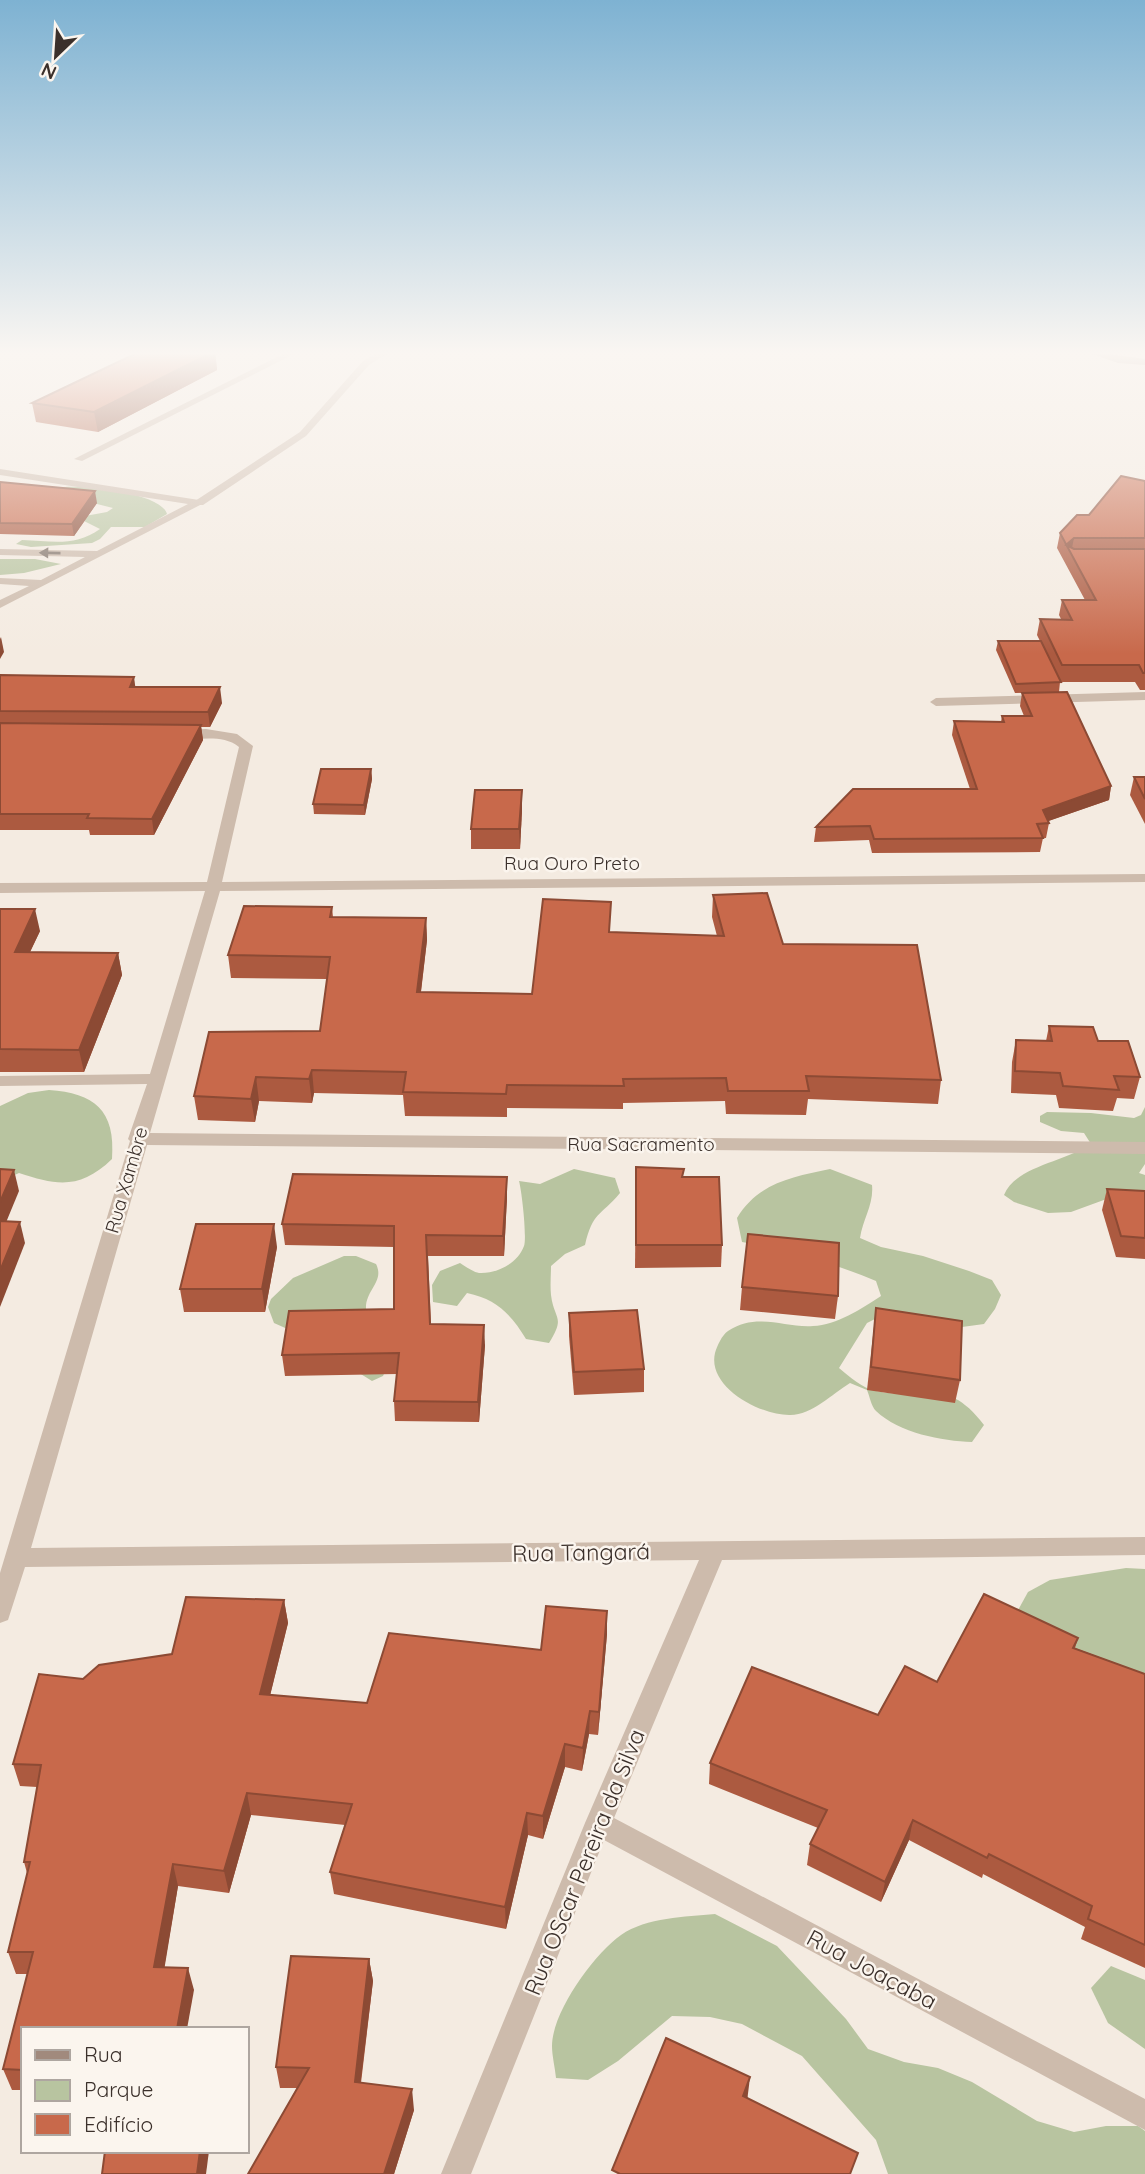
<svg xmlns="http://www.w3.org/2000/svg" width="1145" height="2174" font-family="Quicksand,sans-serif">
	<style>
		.green { fill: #b8c4a0 }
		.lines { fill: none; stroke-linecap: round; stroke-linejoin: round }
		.service { fill: #cdbbac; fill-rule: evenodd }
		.minor { fill: #cdbbac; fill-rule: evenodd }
		.secondary { fill: #a18a7d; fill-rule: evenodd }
		.wall { fill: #ac5a40 }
		.shaded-wall { fill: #8c4a34 }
		.building { fill: #c8694b; stroke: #8c4a34; stroke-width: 2 }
		.oneway { fill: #7d6f65 }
		.labels { text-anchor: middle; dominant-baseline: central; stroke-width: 5; stroke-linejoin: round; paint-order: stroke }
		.street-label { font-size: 19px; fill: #3b302b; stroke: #fbf5ee }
		.near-street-label { font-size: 23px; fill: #3b302b; stroke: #fbf5ee }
	</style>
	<rect width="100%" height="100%" fill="#f4ebe1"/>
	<!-- green -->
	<g class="green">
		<path d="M64 487C84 485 162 493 167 514L145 527H111L100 539 92 543 31 547 16 544 22 540C52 541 75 547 100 529L84 521 85 516 107 512 113 508 69 497 59 488Z"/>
		<polygon points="0,559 35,559 61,564 24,573 0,575"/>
		<path d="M49 1090C94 1093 116 1110 112 1159 81 1189 58 1186 19 1173L6 1179 0 1176V1106L28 1093Z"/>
		<path d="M1145 1107V1164L1139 1173 1145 1175V1204L1112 1197 1071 1212 1048 1213 1014 1202 1004 1195C1016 1166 1065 1162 1091 1144L1084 1133 1061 1131 1040 1122V1116L1047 1112 1091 1113 1134 1118 1141 1115Z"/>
		<path d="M574 1169 615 1178 620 1193C600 1217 593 1211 585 1245L565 1254 551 1266C551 1275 550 1285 551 1295 554 1320 566 1316 549 1343L526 1339C511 1314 496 1299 467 1293L457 1306 433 1302 432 1285 440 1271 460 1263C465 1266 473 1272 479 1273 497 1274 518 1263 524 1246 527 1238 522 1192 519 1181L540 1184Z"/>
		<path d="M830 1169 872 1185C874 1204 863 1219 860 1238L881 1247 923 1256 969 1271 992 1280 1001 1295 995 1309 984 1324 962 1327 936 1319 885 1314 867 1323 839 1368C850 1377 862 1388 876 1391 926 1402 946 1375 984 1425L972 1442C942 1441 899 1433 876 1411 871 1406 870 1397 867 1390L850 1383C832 1394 811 1416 789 1415 760 1415 707 1387 715 1353 717 1346 722 1335 728 1331 757 1312 784 1328 813 1326 837 1325 861 1309 881 1296L876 1281C833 1263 788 1250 742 1242L737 1218C758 1183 792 1177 830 1169Z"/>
		<path d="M344 1256H356L376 1264C385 1282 365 1290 366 1309 367 1327 381 1350 387 1367L383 1376 372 1381 292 1331 274 1323 268 1307 271 1299 293 1278Z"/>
		<polygon points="1126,1568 1145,1569 1145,1683 1114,1679 1017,1612 1028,1592 1050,1580"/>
		<path d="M715 1914 777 1946 846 2019 868 2049 904 2062 938 2068 972 2082 1037 2121 1074 2132 1106 2126H1138L1145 2131V2174H888L876 2140 802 2056 742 2024 710 2017 672 2016 618 2061 588 2080 556 2078C555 2067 552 2056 552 2046 552 2012 594 1954 621 1935 647 1917 685 1917 715 1914Z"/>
		<polygon points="1111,1966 1145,1980 1145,2049 1108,2023 1091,1988"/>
	</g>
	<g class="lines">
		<!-- service -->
		<g class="service">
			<polygon points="291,350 302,350 82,461 74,459"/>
			<polygon points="383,350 393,350 369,365 306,436 203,505 195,505 195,501 300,432 363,361"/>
		</g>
		<!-- minor -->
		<g class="minor">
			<polygon points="0,469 199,500 204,503 0,608 0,600 29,586 0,584 0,578 41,580 85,557 0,555 0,549 97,551 188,504 0,475"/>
			<polygon points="1145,692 1145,700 936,706 930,702 936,698"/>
			<path d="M206 729 237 734 253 746 222 882 1145 874V882L220 891 150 1133 1145 1142V1154L147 1145 31 1548 1145 1537V1555L722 1560 614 1818 1145 2099V2130L604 1840 471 2174H441L585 1823 699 1560 25 1567 8 1620 0 1623V1573L130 1141 128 1139 147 1084 0 1086V1076L150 1074 205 891 0 893V883L207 882 239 747C218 730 188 746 172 734L179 730Z"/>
		</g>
		<!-- secondary -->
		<polygon class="secondary" points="1081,350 1145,359 1145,365 1118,363"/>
	</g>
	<!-- wall -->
	<g class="wall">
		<polygon points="215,351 217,370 98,432 36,422 32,403"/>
		<polygon points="1145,481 1145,690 1140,690 1135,682 1060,682 1059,692 1015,693 996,650 998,641 1040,641 1037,635 1040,619 1061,619 1059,615 1062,600 1085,600 1057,548 1060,533"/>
		<polygon points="0,482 97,503 74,536 0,534"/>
		<polygon points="0,675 136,687 222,703 210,727 201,727 203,740 154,835 90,835 89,830 0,830"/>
		<polygon points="1022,693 1111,786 1109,800 1048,821 1049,823 1046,838 1043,838 1040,852 872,853 869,840 814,842 816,827 970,789 952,735 954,721 1001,722 1002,716 1024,716 1020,706"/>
		<polygon points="371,769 372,779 365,815 314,814 313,804"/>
		<polygon points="1134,777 1145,777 1145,824 1130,795"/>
		<polygon points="522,790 522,810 520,849 471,849 471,829"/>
		<polygon points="713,895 783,944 941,1080 938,1104 808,1099 806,1115 726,1114 725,1101 623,1103 623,1109 507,1108 507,1117 405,1116 403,1095 314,1093 312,1103 259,1101 255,1122 198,1120 194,1096 320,1031 327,979 231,978 228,955 332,907 333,917 426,918 427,940 421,992 532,994 610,932 717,936 712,917"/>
		<polygon points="0,909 40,931 30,952 118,953 122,975 84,1072 0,1072"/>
		<polygon points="1049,1026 1098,1041 1140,1077 1134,1099 1117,1098 1113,1111 1059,1108 1056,1095 1011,1093 1012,1062 1016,1040 1046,1041"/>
		<polygon points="636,1167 683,1177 722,1245 721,1267 635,1268"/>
		<polygon points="1107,1189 1145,1191 1145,1259 1116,1257 1102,1210"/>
		<polygon points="507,1197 504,1256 428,1256 431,1324 485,1345 479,1422 395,1421 394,1401 397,1374 285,1376 282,1355 394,1309 394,1247 285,1245 282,1224"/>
		<polygon points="277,1247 265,1312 184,1312 180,1289"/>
		<polygon points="742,1287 838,1296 835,1319 740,1310"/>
		<polygon points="876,1308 960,1380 955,1403 867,1390"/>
		<polygon points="569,1313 644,1369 644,1392 574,1395 569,1336"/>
		<polygon points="284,1600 288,1623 270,1695 367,1703 541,1650 607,1634 598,1735 589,1734 582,1771 565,1767 543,1839 528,1835 506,1929 334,1894 330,1872 345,1825 251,1815 229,1893 178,1886 164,1968 194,1990 23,2029 23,2090 12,2090 3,2069 28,1974 16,1974 8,1952 27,1873 24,1862 37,1787 20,1786 13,1764 83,1679 172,1654"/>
		<polygon points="1078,1638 1075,1648 1145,1674 1145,1968 1081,1939 1085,1927 983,1874 982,1878 909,1840 881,1902 807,1865 810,1844 818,1828 709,1784 710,1763 878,1715 937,1682"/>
		<polygon points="369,1959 373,1981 361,2083 414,2110 394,2174 248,2174 297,2088 280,2088 276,2067"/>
	</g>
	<!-- shaded-wall -->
	<g class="shaded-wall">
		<polygon points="215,351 217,370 98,432 94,412"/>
		<polygon points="95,491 97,503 74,536 72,524"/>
		<polygon points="1074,538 1071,553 1066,545"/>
		<polygon points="1,637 4,652 0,659 0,639"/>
		<polygon points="134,677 136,692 130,687"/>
		<polygon points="220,687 222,703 210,727 208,712"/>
		<polygon points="201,725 203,740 154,835 152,819"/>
		<polygon points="371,769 372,779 365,815 364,805"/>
		<polygon points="1111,786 1109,800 1040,824 1043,810"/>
		<polygon points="522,790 522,810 520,849 519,829"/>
		<polygon points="35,909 40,931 20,973 15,952"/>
		<polygon points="426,918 427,940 418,1015 417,992"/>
		<polygon points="118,953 122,975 84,1072 79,1050"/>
		<polygon points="312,1070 314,1093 312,1103 309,1079"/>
		<polygon points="256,1077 259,1101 255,1122 251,1099"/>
		<polygon points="14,1170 19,1191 0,1237 0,1202"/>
		<polygon points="507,1177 507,1197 504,1256 503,1236"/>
		<polygon points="20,1222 25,1243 0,1307 0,1271"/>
		<polygon points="274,1224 277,1247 265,1312 262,1289"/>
		<polygon points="484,1325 485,1345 479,1422 478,1402"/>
		<polygon points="284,1600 288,1623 265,1716 260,1694"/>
		<polygon points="607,1611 607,1634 598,1735 599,1712"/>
		<polygon points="590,1711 589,1734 582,1771 583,1748"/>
		<polygon points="565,1744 565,1767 543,1839 543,1816"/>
		<polygon points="247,1793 251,1815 229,1893 224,1871"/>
		<polygon points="527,1813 528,1835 506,1929 505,1907"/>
		<polygon points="913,1820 909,1840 881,1902 885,1882"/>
		<polygon points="173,1864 178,1886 161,1989 154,1967"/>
		<polygon points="369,1959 373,1981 358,2103 355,2082"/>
		<polygon points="188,1968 194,1990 187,2029 177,2029"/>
		<polygon points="750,2077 747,2102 743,2096"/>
		<polygon points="412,2089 414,2110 394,2174 384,2174"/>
		<polygon points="200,2151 209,2151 206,2174 197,2174"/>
	</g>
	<!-- building -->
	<g class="building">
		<polygon points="143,350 214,350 215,351 94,412 32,403"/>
		<polygon points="1121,476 1145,481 1145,538 1074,538 1066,545 1074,549 1145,549 1145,673 1143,673 1139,665 1062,665 1040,619 1072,620 1062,600 1096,600 1060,533 1077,515 1089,515"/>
		<polygon points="0,482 95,491 72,524 0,523"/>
		<polygon points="998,641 1041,641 1061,682 1016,684"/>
		<polygon points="0,675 134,677 130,687 220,687 208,712 0,711"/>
		<polygon points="1067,692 1111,786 1043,810 1049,823 1037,824 1043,838 874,839 870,826 816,827 853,789 977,789 954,721 1004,722 1002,716 1032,716 1022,693"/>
		<polygon points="0,723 201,725 152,819 87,818 89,814 0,814"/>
		<polygon points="321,769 371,769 364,805 313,804"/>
		<polygon points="1134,777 1145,777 1145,799"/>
		<polygon points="475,790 522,790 519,829 471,829"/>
		<polygon points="767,893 783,944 917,945 941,1080 806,1076 809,1091 728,1091 726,1078 623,1079 624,1086 507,1085 506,1094 403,1092 406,1072 312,1070 309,1079 256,1077 251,1099 194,1096 209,1032 320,1031 330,957 228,955 244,906 332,907 330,917 426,918 417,992 532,994 543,899 611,902 609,932 724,936 713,895"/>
		<polygon points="0,909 35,909 15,952 118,953 79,1050 0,1049"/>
		<polygon points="1049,1026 1093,1027 1098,1041 1128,1041 1140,1077 1114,1076 1119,1090 1063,1086 1060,1073 1015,1071 1016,1040 1052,1041"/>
		<polygon points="636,1167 684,1169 682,1177 719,1177 722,1245 636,1245"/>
		<polygon points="0,1169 14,1170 0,1202"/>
		<polygon points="293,1174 507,1177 503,1236 426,1235 430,1324 484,1325 478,1402 394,1401 399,1353 282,1355 289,1311 394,1309 394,1226 282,1224"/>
		<polygon points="1107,1189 1145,1191 1145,1238 1121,1236"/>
		<polygon points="0,1221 20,1222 0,1271"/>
		<polygon points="196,1224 274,1224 262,1289 180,1289"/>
		<polygon points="748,1234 839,1243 838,1296 742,1287"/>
		<polygon points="876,1308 962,1321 960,1380 871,1367"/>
		<polygon points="637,1310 644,1369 574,1372 569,1313"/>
		<polygon points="984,1594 1078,1638 1073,1648 1145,1674 1145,1945 1088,1919 1092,1906 989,1854 987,1858 913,1820 885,1882 810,1844 827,1810 710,1763 752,1667 878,1715 905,1666 937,1682"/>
		<polygon points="186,1597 284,1600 260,1694 367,1703 389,1633 541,1650 546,1606 607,1611 599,1712 590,1711 583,1748 565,1744 543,1816 527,1813 505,1907 330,1872 352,1804 247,1793 224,1871 173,1864 154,1967 188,1968 177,2029 23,2029 23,2070 3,2069 33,1952 8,1952 30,1862 24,1862 41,1765 13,1764 39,1674 83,1679 99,1665 172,1654"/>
		<polygon points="291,1956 369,1959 355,2082 412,2089 384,2174 248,2174 309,2068 276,2067"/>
		<polygon points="666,2038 750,2077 743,2096 858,2153 850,2174 620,2174 612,2170"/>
		<polygon points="105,2151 200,2151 197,2174 102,2174"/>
	</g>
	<!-- one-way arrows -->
	<defs><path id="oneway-solid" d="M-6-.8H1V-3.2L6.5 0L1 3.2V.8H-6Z" transform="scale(1.75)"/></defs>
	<use class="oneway" href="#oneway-solid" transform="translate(50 553) rotate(-179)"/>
	<!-- sky -->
	<linearGradient id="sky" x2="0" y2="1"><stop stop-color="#7eb2d2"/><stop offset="0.54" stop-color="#faf6f2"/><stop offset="1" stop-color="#faf6f2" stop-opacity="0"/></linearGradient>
	<rect width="1145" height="654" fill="url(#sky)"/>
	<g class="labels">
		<!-- street labels -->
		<g class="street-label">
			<text x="572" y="863">Rua Ouro Preto</text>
			<text x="641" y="1144">Rua Sacramento</text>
			<text transform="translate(126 1180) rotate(-74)">Rua Xambre</text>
		</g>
		<!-- near-street labels -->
		<g class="near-street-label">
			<text transform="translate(581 1552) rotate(-1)">Rua Tangará</text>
			<text transform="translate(584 1862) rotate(-68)">Rua OScar Pereira da Silva</text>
			<text transform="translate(872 1969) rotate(28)">Rua Joaçaba</text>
		</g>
	</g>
	<!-- legend -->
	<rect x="21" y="2027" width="228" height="126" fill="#fbf5ee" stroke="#aea6a0" stroke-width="2"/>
	<rect x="35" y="2050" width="35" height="10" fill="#a18a7d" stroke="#aea6a0" stroke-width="2"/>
	<text x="84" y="2062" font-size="21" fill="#3b302b">Rua</text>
	<rect x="35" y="2080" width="35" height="21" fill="#b8c4a0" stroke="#aea6a0" stroke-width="2"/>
	<text x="84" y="2097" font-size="21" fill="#3b302b">Parque</text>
	<rect x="35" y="2114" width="35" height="21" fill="#c8694b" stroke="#aea6a0" stroke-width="2"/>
	<text x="84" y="2132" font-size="21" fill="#3b302b">Edifício</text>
	<!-- north arrow -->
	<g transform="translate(56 56) rotate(205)" stroke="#fbf5ee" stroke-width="5" paint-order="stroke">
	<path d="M0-5L12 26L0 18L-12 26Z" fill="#3b302b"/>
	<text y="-10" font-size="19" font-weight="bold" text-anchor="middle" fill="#3b302b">N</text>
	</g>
</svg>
